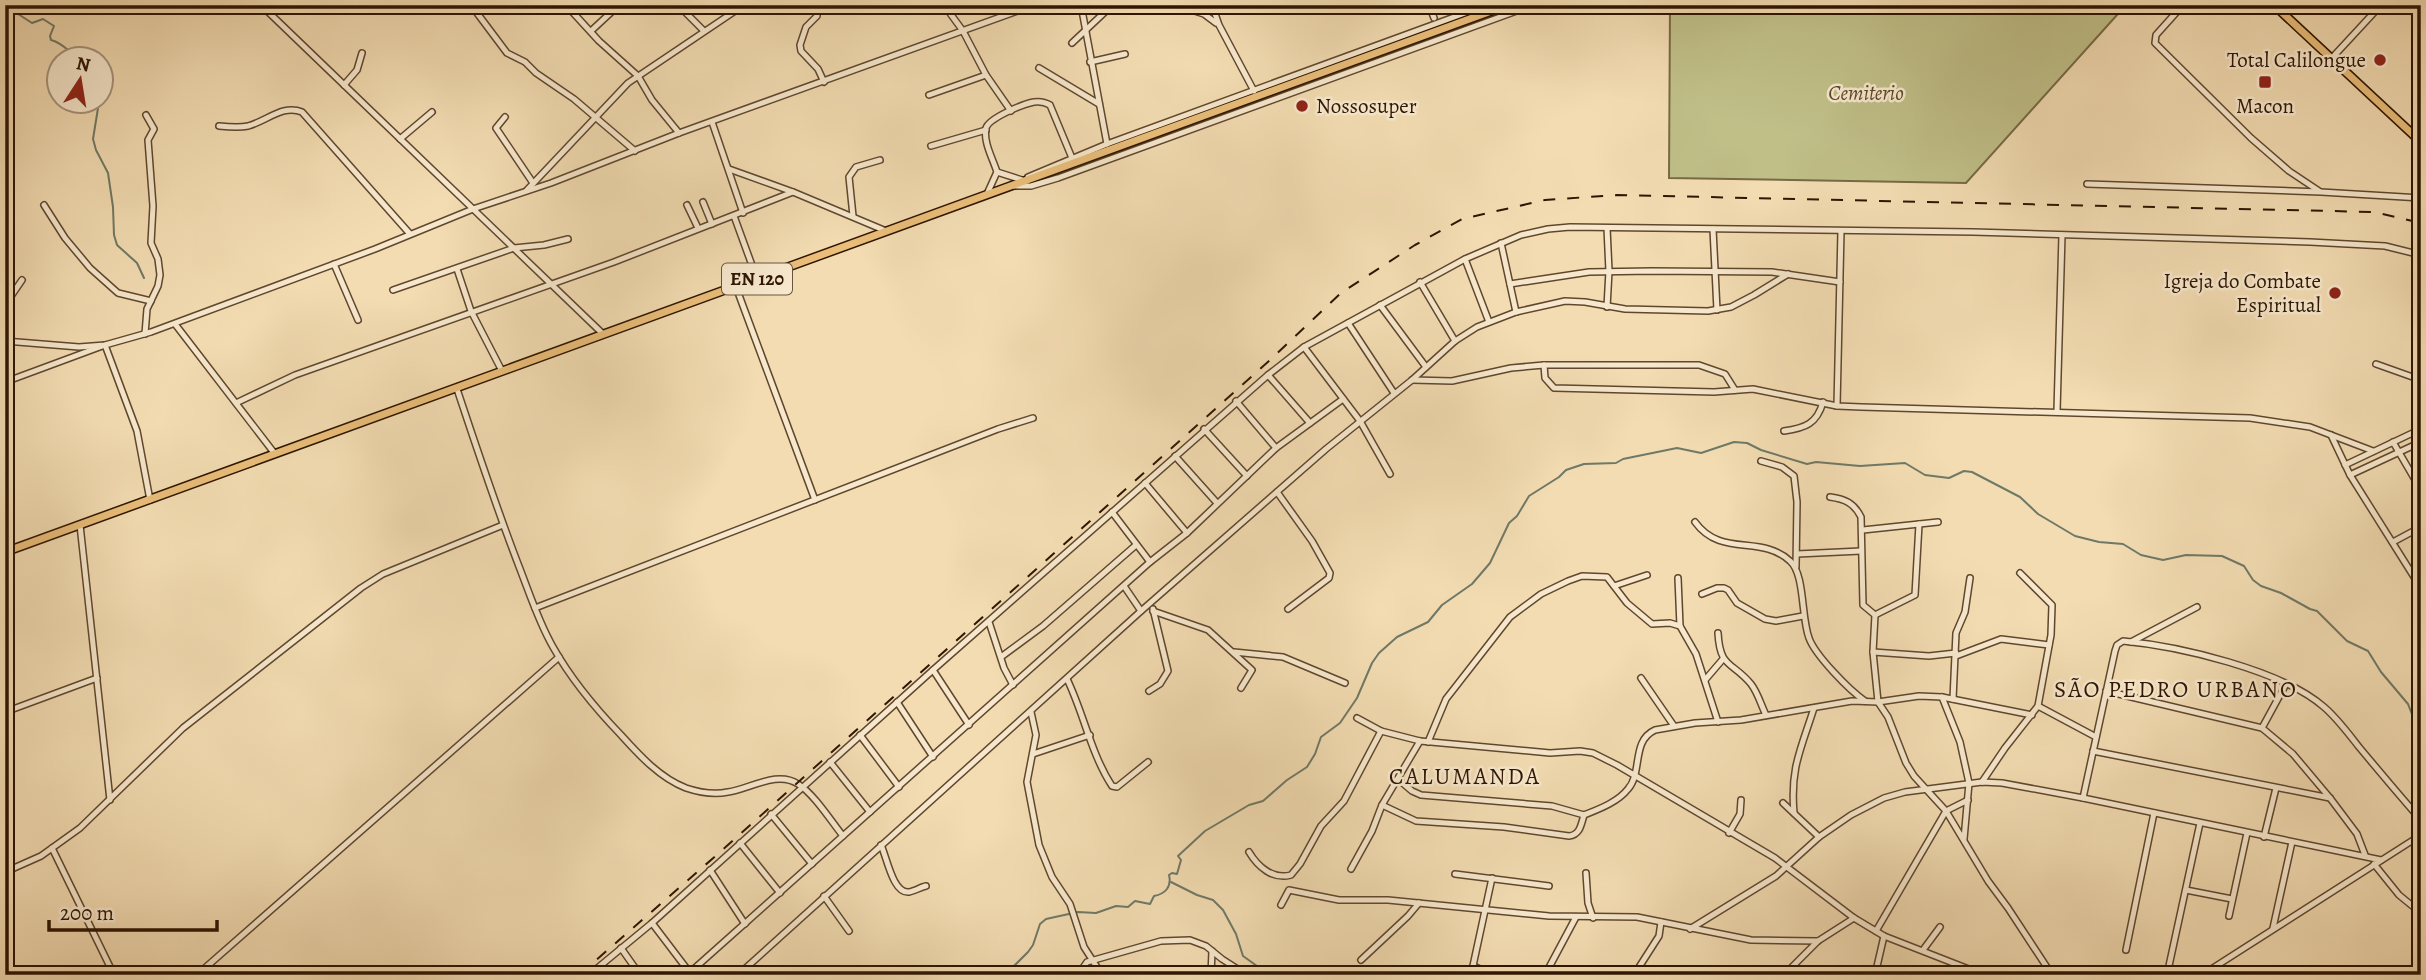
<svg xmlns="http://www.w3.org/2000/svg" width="2426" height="980" font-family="Alegreya,serif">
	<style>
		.green { fill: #c0bf88; stroke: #776a45; stroke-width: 2 }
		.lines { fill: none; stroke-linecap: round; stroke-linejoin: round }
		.stream { stroke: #6f7967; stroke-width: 2 }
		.minor-casing { stroke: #5f472e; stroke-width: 8 }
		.major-casing { stroke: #2e1502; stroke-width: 10 }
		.minor { stroke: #f7e8cd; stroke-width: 5 }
		.major { stroke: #eabe79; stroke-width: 7 }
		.rail { stroke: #2e1502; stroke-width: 2; stroke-dasharray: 12 12; stroke-linecap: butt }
		.poi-dot { fill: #8f2418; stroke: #f7e8cd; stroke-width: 2.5 }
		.labels { text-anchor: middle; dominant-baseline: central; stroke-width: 5; stroke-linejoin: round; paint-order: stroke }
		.shield { fill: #f7e8cd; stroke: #6a543f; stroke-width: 2 }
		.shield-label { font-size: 19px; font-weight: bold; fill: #2e1502 }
		.poi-label { font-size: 21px; fill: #2e1502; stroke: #f7e8cd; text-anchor: end }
		.park-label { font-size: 21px; font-style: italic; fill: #5a482a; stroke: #f7e8cd }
		.neighbourhood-label { font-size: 23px; letter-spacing: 2px; fill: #2e1502; stroke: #f7e8cd }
	</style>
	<rect width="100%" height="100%" fill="#f3dcb2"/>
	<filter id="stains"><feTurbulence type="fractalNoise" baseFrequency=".00286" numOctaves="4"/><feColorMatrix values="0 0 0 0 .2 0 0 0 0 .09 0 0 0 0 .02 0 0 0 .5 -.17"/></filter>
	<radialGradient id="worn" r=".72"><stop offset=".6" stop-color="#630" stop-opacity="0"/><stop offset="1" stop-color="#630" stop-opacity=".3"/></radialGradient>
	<!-- green -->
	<polygon class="green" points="1670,5 2126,5 1966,183 1669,178"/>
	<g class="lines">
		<!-- stream -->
		<g class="stream">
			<path d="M15 12 32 23 43 19 54 26 50 36 51 40C67 44 68 56 87 60"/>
			<polyline points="5,14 32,5"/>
			<polyline points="99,102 93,139 96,150 108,173 113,207 114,235 117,245 137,263 144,278"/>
			<polyline points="1171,882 1197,895 1213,900 1223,910 1236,934 1243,956 1257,966 1281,975"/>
			<path d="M1005 975 1028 952 1033 945 1040 924 1046 919 1078 912 1096 913 1116 906 1128 907 1135 901 1150 904 1154 896C1165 894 1172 887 1169 875L1172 873 1177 874 1181 860 1178 856 1205 831 1249 805 1263 801 1287 780 1307 767 1315 754 1321 737 1340 723 1357 698 1372 663 1379 653 1397 637 1428 622 1442 605 1472 584 1490 563 1509 523 1517 516 1529 496 1559 477 1566 470 1584 464 1616 463 1623 459 1677 448 1701 453 1734 442 1747 443 1761 450 1807 464 1816 462 1860 466 1905 463 1925 475 1949 478 1964 471 1972 472 2020 497 2038 514 2075 536 2099 542 2123 544 2141 555 2163 560 2186 555 2222 556 2244 566 2253 580 2261 586 2281 593 2310 609 2317 611 2347 641 2368 651 2381 672 2408 704 2415 722 2421 729"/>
		</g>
		<defs>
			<g id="minor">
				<polyline points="261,5 603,334"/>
				<polyline points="471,5 507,53 525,62 536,73 574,99 635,151"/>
				<polyline points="566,5 599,41 638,76 652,100 679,133"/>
				<polyline points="678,5 704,31"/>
				<polyline points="812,5 817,11 817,16 806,27 800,45 801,51 818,69 824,82"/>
				<polyline points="944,5 963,31 986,75 1011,111"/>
				<polyline points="1081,5 1107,144"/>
				<polyline points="1176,5 1204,14 1216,23"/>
				<polyline points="1212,5 1219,25 1254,91"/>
				<polyline points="1429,5 1434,18"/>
				<polyline points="2183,5 2156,35 2155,43 2251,138 2289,171 2319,191"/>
				<polyline points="2406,5 2421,20"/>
				<polyline points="591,31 619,5"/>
				<polyline points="1072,43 1106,11 1115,5"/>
				<polyline points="2331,59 2381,5"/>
				<polyline points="1090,62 1125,54"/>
				<polyline points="1039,68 1099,104"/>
				<polyline points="344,85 357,70 362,53"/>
				<polyline points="929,95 986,75"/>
				<polyline points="505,117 496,128 533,183"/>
				<polyline points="712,122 743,213"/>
				<path d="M219 126C229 127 239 128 248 126 267 121 283 104 302 112L410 234"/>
				<polyline points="400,139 432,112"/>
				<polyline points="931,146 986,130"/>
				<polyline points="729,169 793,192"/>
				<polyline points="997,172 1022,180"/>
				<polyline points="1028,177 1107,144 1487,5"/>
				<polyline points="2087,184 2321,192 2421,198"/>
				<polyline points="1014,186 1031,186 1058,178 1533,5"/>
				<polyline points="527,190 628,83 744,5"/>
				<path d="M987 194 997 172C993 159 983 142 986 128 989 118 1023 104 1034 102 1040 101 1045 102 1050 105L1072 158"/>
				<polyline points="703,202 712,224"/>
				<polyline points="44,205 65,238 90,268 118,293 151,301"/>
				<polyline points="687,205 698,228"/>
				<polyline points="734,216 757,279"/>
				<polyline points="853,216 849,177 856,167 880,160"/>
				<polyline points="1713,229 1717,310"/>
				<polyline points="1501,243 1516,312"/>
				<polyline points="1465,259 1489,322"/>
				<polyline points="334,264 358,320"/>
				<polyline points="457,269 471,311 502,371"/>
				<polyline points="1420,282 1455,341"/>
				<polyline points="1510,284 1589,272 1652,271 1772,272 1840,282"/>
				<polyline points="736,287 815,500"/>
				<polyline points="393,290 514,248 544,245 568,239"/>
				<polyline points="5,305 22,280"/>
				<polyline points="1380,305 1426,367"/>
				<polyline points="1607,307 1609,271 1607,228"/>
				<polyline points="1348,323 1394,393"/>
				<polyline points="175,324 275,454"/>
				<polyline points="145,334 147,309 158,286 160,275 158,259 151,243 153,206 148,140 154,129 146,115"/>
				<polyline points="5,341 79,347 105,345 151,332 375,249 473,209 551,183 679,133 1034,5"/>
				<polyline points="1304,347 1360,421 1390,474"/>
				<polyline points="2376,364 2421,380"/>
				<polyline points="1544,365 1545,378 1554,388 1714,392 1753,389 1837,406 1861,407 2250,418 2310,427 2373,451"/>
				<polyline points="1268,375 1310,423"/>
				<polyline points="1412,380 1452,381 1511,368 1544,365 1699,365 1725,374 1735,390"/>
				<polyline points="5,382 105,345 137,431 150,500"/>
				<path d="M457 389C477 449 497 510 520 569 530 595 539 623 553 647 571 679 595 708 621 735 639 755 660 778 686 788 698 792 714 795 728 792 750 789 777 770 798 784 814 794 831 821 843 836"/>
				<polyline points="1236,401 1276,448"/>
				<polyline points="236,403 295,375 614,262 793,192 886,231"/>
				<polyline points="1837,406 1841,231"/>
				<polyline points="2057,411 2062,235"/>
				<polyline points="1204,429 1247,476"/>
				<path d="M1784 431C1805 428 1817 424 1823 402"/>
				<polyline points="2331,435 2350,475 2421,588"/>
				<polyline points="2393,442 2421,490"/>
				<polyline points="1175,456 1217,503"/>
				<polyline points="1761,461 1782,467 1794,476 1797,502 1796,567"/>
				<polyline points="2345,465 2421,429"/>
				<polyline points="2350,475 2421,442"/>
				<polyline points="1145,483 1187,533"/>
				<polyline points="1277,492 1312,541 1330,573 1329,578 1288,609"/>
				<path d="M1830 497C1845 499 1854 503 1861 517L1863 605 1875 615 1873 652 1878 702 1888 717 1906 763 1914 776 1946 811 1988 881 2008 908 2052 975"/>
				<polyline points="1112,512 1150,562"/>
				<path d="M1695 522C1721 558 1761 534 1790 561 1805 574 1801 617 1809 638 1815 655 1849 690 1865 701"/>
				<polyline points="80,525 110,800"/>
				<polyline points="1863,530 1938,522"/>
				<polyline points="5,531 12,550"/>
				<polyline points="2393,542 2421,527"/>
				<polyline points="1797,554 1861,551"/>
				<polyline points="1678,578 1680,626"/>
				<polyline points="1124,586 1141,611"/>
				<polyline points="1614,586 1647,575"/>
				<polyline points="1702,594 1717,588 1724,588 1728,590 1737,603 1765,619 1776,621 1803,616"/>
				<polyline points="535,608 998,429 1033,418"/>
				<polyline points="1153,611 1208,630 1252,670 1241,688"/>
				<polyline points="1875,615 1915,595 1919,524"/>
				<polyline points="989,622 1004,668 1013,685"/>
				<path d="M1718 633C1720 669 1732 661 1751 684 1758 693 1761 705 1766 715"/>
				<polyline points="2131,642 2197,607"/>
				<polyline points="1234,652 1283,657 1345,683"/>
				<polyline points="1873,652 1929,656 1956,653"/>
				<polyline points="1956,656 2001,639 2049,645"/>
				<polyline points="1001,657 1043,626 1136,545"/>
				<polyline points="933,670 969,725"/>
				<polyline points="1641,678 1674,726"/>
				<path d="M1067 679C1084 714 1091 754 1112 786L1117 787 1148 762"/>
				<polyline points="1705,680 1723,659"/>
				<polyline points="1149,691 1160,684 1168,671 1153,609"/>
				<polyline points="2106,691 2262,728 2293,754 2330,798 2357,834 2365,855"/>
				<polyline points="1942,697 1960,742 1969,783 1964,839"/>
				<polyline points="1953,699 1956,633 1965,612 1970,578"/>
				<polyline points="897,702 933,757"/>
				<polyline points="2038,706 2096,737"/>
				<polyline points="5,712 97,678"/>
				<polyline points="1031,712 1036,735 1027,782 1039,845 1052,877 1070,904 1084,947 1102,975"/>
				<polyline points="1357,718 1381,731 1420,741 1550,753 1580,751 1593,753 1617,765 1775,858 1854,918 1884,936 1984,975"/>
				<polyline points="2262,728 2286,684"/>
				<polyline points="860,735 899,787"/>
				<polyline points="1428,742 1446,699 1510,617 1541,594 1568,581 1582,576 1607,577 1627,603 1652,624 1670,623 1680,626 1696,654 1718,722"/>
				<polyline points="2093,751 2330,798"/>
				<polyline points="1033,754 1090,735"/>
				<polyline points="830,762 870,812"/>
				<path d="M1398 779 1412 791 1421 795 1552 806 1584 815C1599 809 1618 802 1628 789 1643 772 1631 741 1655 730L1695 723 1741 720 1852 701 1878 702 1919 696 1942 697 2032 715"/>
				<polyline points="1982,782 2005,748 2038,706 2051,635 2052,605 2020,573"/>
				<path d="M2083 798 2115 651 2117 645 2123 641C2178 646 2282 670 2324 707 2337 718 2348 733 2359 747 2379 771 2400 796 2421 820"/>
				<polyline points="1783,803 1819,837"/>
				<path d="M1382 805 1416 821 1504 827 1569 836C1580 835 1581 825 1584 815"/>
				<path d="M1794 813C1790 768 1801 749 1814 708"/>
				<polyline points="771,814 812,864"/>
				<polyline points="1729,833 1740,814 1741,800"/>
				<polyline points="2264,837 2276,788"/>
				<polyline points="740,843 780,893"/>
				<path d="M881 845C887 858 893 894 909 892 915 891 921 887 926 886"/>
				<polyline points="52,848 114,975"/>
				<path d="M1249 852C1258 867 1273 880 1291 875L1300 864 1321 826 1344 801 1381 731"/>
				<polyline points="2374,864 2399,895 2421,913"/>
				<polyline points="1351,869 1372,831 1382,805 1420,741"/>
				<polyline points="710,870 745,924"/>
				<polyline points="5,872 41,856 80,828 183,728 361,588 383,574 503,525"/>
				<polyline points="1586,873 1588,903 1593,918"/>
				<polyline points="1455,874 1549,886"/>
				<polyline points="2186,890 2232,899"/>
				<polyline points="824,896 849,931"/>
				<polyline points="1281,905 1289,890 1339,900 1388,900 1549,916 1637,917 1751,940 1818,941"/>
				<polyline points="2229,916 2247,833"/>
				<polyline points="652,923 690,973"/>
				<polyline points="2273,928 2292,842"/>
				<polyline points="1690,929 1776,876 1819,837 1851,815 1884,798 1905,792 1982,782 2002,783 2083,798 2381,860"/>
				<polyline points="1876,931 1946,811 1968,800"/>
				<polyline points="621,948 640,975"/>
				<polyline points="1923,950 1940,927"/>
				<polyline points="2126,950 2154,813"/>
				<polyline points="1361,960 1408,916 1419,903"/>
				<polyline points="1473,966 1494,975"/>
				<polyline points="197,975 559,657"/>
				<polyline points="589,975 652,923 933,670 1268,375 1304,347 1465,259 1521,235 1548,229 1570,227 1973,232 2310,242 2385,246 2421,255"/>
				<polyline points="687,975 1150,562 1187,533 1276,448 1343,399"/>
				<polyline points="738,975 1141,611 1326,449 1412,380 1455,341 1477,327 1516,312 1565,301 1585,302 1625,309 1708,311 1731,307 1754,295 1788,274"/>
				<polyline points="1078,975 1087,962 1161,941 1190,940 1206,946 1222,959 1247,975"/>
				<polyline points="1211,975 1212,951"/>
				<polyline points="1471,975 1492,878"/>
				<polyline points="1545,975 1576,917"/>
				<polyline points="1634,975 1659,936 1661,922"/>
				<polyline points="1784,975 1818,941 1854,918"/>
				<polyline points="1875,975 1884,936"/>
				<polyline points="2167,975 2200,823"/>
				<polyline points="2202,975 2421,835"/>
			</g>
			<g id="major">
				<polyline points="2274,5 2421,142"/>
				<polyline points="5,552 1508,5"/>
			</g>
		</defs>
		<!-- minor casing -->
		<use href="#minor" class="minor-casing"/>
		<!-- major casing -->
		<use href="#major" class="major-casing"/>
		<!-- minor -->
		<use href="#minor" class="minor"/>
		<!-- major -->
		<use href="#major" class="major"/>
		<!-- rail -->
		<polyline class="rail" points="579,975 719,853 1270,360 1341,293 1415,245 1462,219 1545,200 1617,195 2374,212 2421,223"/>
	</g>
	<!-- markers -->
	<g class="poi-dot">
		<circle cx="2380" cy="60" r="7"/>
		<rect x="2258" y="75" width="14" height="14" rx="3.5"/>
		<circle cx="1302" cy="106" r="7"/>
		<circle cx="2335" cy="293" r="7"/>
	</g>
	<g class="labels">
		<!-- shield labels -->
		<rect class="shield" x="722" y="263.5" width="70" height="31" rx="5"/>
		<g class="shield-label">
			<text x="757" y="279">EN 120</text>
		</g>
		<!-- poi labels -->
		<g class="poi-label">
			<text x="2366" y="60">Total Calilongue</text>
			<text x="1316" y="106" text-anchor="start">Nossosuper</text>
			<text x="2265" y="106" text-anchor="middle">Macon</text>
			<text x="2321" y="281">Igreja do Combate<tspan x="2321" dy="24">Espiritual</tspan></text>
		</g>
		<!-- park labels -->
		<g class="park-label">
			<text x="1866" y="93">Cemiterio</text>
		</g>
		<!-- neighbourhood labels -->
		<g class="neighbourhood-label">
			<text x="2176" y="689">SÃO PEDRO URBANO</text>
			<text x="1465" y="776">CALUMANDA</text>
		</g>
	</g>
	<!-- margin -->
	<rect width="2426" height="980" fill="none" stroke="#f3dcb2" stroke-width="28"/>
	<rect x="7" y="7" width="2412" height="966" fill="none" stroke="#2e1502" stroke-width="3.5"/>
	<rect x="14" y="14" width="2398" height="952" fill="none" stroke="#2e1502" stroke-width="2"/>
	<!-- north arrow -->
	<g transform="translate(80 80) rotate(12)"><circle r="33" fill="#f7e8cd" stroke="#a7947c" stroke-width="2"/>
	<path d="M0-5L12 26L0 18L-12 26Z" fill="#8f2418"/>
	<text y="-10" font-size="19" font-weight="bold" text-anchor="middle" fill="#2e1502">N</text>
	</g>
	<!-- scale -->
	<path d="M49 920v10h168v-10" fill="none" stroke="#2e1502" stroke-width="3.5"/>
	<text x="60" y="920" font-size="21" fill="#2e1502" stroke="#f7e8cd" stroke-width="5" paint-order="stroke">200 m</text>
	<rect width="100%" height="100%" filter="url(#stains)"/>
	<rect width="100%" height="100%" fill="url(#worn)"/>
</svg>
